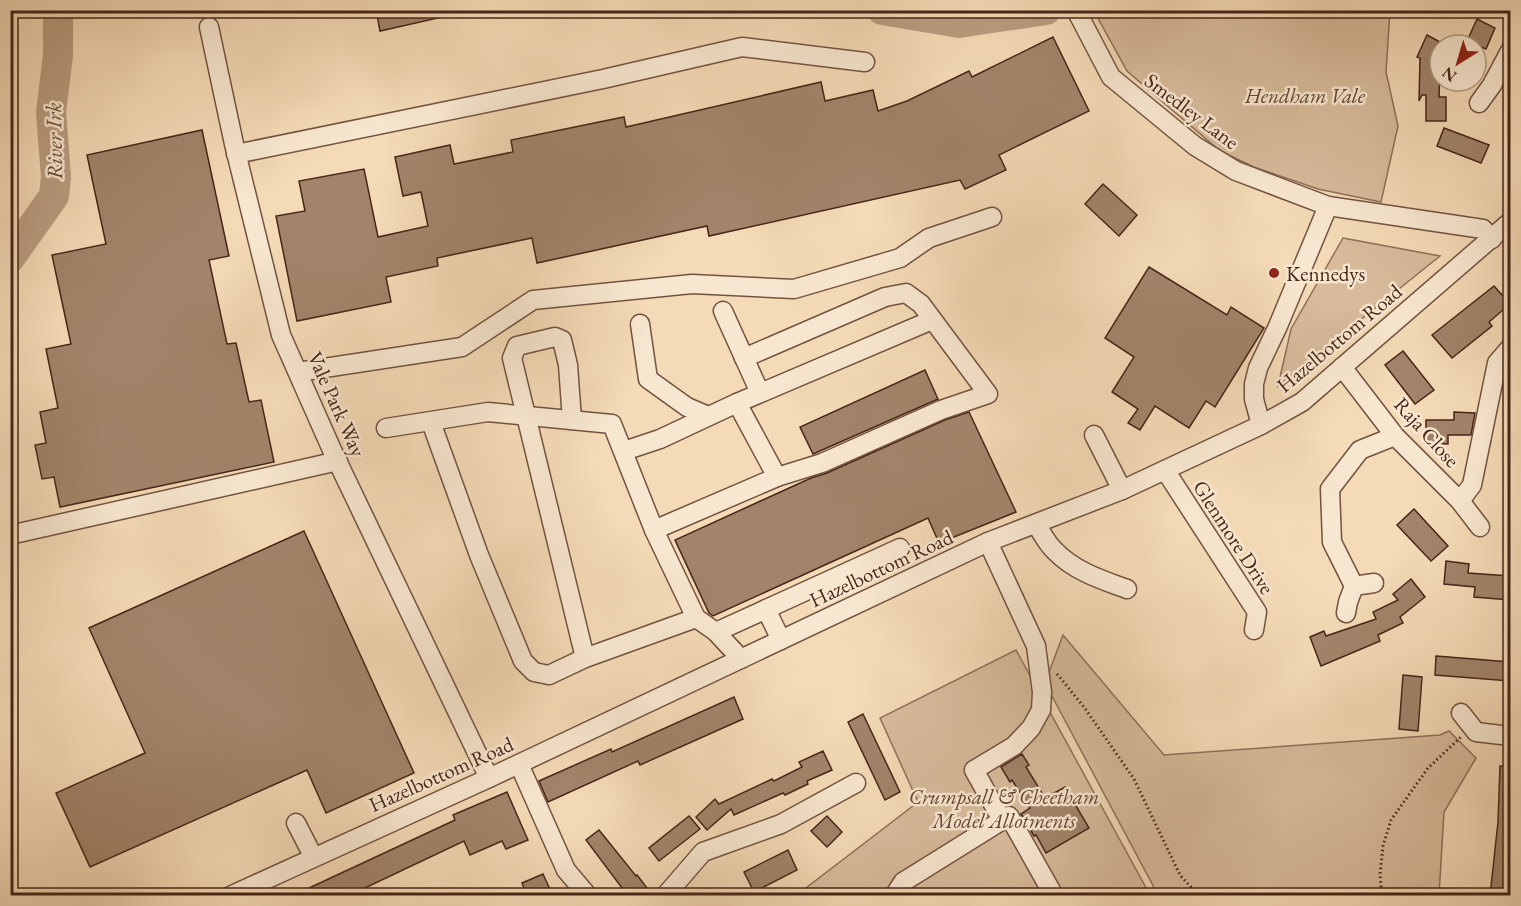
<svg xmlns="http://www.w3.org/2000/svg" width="1521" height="906" font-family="'EB Garamond',serif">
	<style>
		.green { fill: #d7bb9b; stroke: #8f705a; stroke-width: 1.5 }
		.water { fill: #b99d80; stroke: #8b6d56; stroke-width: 1.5 }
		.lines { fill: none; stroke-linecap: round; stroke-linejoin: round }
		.river { stroke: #b99d80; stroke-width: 30 }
		.building { fill: #a1846a; stroke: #472618; stroke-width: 1.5 }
		.minor-casing { stroke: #725340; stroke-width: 21 }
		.path { stroke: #472618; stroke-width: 3; stroke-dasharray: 1.5 3; stroke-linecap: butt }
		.minor { stroke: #f8e7d0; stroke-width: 18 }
		.poi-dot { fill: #8f2418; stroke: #f8e7d0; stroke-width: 2 }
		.labels { text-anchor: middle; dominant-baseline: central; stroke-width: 5; stroke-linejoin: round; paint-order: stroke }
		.park-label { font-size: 21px; font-style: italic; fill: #644432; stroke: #f8e7d0 }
		.street-label { font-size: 21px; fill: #472618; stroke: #f8e7d0 }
		.poi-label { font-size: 21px; fill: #472618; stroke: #f8e7d0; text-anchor: start }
		.water-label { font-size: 22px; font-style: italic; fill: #694a37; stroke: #f8e7d0 }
	</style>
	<rect width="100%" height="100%" fill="#f4dab6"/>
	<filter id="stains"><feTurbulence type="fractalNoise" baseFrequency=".00333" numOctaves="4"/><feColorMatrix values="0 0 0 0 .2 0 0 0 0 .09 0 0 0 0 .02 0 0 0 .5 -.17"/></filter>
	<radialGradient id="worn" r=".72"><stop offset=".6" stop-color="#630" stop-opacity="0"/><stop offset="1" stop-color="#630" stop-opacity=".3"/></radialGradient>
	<!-- green -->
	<g class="green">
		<polygon points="1094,11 1390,11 1386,72 1398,126 1381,202 1318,189 1254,167 1220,151 1127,71"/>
		<polygon points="1343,238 1440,256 1278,386 1291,329"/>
		<polygon points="1063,635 1164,755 1440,735 1449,731 1476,758 1444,812 1439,895 1158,895 1045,683"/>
		<polygon points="1016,650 1150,895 810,896 806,888 918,802 880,718"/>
	</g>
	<!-- water -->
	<polygon class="water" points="1007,11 1007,10 1062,11 1056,15 991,30 990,15"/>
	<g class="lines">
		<!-- river -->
		<g class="river">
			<polyline points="882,10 959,23 1046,10"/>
			<polyline points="10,258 54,196 56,177 51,112 58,55 58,10"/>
		</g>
	</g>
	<!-- building -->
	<g class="building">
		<polygon points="376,10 447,10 447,16 380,31"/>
		<polygon points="1477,19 1495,28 1486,49 1467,41"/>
		<polygon points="1427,35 1440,42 1440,56 1433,71 1440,72 1439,97 1446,97 1446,121 1426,121 1426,95 1422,95 1419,101 1420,58 1417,57"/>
		<polygon points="1053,37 1089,111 999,155 1006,170 965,189 960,180 709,236 707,226 537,263 532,238 437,258 438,266 386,277 391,302 297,321 276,216 305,211 299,181 364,169 378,237 428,226 421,192 403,196 395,157 450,145 454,164 513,152 511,140 624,117 626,127 821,82 825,101 873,90 878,111 907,101 969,71 972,77"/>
		<polygon points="1444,128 1489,145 1481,163 1437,146"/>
		<polygon points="202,130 229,256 209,260 227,344 236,343 249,402 261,400 274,462 60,507 54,477 42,479 35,445 46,443 40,412 58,408 46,349 71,344 52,255 106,244 87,155"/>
		<polygon points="1103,184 1137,215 1119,236 1085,204"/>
		<polygon points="1149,267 1227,315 1231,307 1264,328 1215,407 1206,401 1189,428 1155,406 1140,430 1128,423 1138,409 1112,392 1134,357 1105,338"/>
		<polygon points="1494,286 1510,304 1489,322 1492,326 1452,358 1432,335"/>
		<polygon points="1403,351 1434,390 1415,404 1385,365"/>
		<polygon points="925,370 938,399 813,454 800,427"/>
		<polygon points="969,412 1016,512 939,543 928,518 713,616 709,613 675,540 811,478 827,473 945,420"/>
		<polygon points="1454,412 1475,413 1471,435 1448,435 1448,444 1426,443 1426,420 1454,420"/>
		<polygon points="1414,509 1448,546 1431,561 1397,525"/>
		<polygon points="304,531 414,773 326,813 307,770 90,867 56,793 145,753 89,628"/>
		<polygon points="1446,561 1469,564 1468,573 1510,576 1510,600 1474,597 1475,587 1444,584"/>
		<polygon points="1411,579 1425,597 1400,617 1403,623 1378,635 1380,641 1321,666 1310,637 1324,631 1326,636 1376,619 1373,612 1398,600 1393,594"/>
		<polygon points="1436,656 1510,662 1510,681 1435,675"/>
		<polygon points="1403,675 1422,677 1418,731 1399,729"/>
		<polygon points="734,697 743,719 640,765 638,761 548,802 539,781 611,749 612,752"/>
		<polygon points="863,714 900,792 885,800 848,722"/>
		<polygon points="823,751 832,770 807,781 808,784 785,795 783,793 734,815 731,809 707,830 696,817 715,799 719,804 772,779 774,781 802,767 799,762"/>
		<polygon points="1022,754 1029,765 1026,767 1045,798 1065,787 1089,828 1046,853 1036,835 1034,836 1021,814 1030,808 1012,780 1010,782 1001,767"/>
		<polygon points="1500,766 1510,767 1510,867 1508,896 1490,896 1498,822"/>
		<polygon points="507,792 528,840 506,849 502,841 470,855 464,841 348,896 292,896 455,820 453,815"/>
		<polygon points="689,816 700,829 659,861 649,848"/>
		<polygon points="827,816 842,832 827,847 811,831"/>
		<polygon points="599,830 636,876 637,875 653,896 628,896 586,840"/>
		<polygon points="788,850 797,870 754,892 744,872"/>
		<polygon points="543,874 553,896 527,896 522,883"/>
	</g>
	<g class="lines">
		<defs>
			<g id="minor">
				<polyline points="1076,10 1111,77 1195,146 1236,171 1328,206 1483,229 1492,239"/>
				<polyline points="209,27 234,144 281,335 332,450 489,778"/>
				<polyline points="1479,103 1492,85 1510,51"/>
				<polyline points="236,154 603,79 742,47 865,62"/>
				<polyline points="723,311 760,393"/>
				<polyline points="640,324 648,379 687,407 708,416"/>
				<polyline points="1342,367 1395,436 1460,501 1480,527"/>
				<polyline points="298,372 462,347 533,300 692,284 794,289 900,258 929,238 992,217"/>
				<polyline points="737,403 777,477"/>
				<polyline points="572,420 568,365 562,340 555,337 517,346 512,358 585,658"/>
				<polyline points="431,422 479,555 523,661 534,672 549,675 585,658 696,618"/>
				<polyline points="1261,425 1254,399 1254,384 1258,368 1278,326 1328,206"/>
				<polyline points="386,428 488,412 612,424 654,530 696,618 716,632 741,659"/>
				<polyline points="1094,435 1122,490"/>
				<polyline points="624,451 660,439 737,403 932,320"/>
				<polyline points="1165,470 1257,612 1254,630"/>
				<polyline points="1460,501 1472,485 1497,363 1510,348"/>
				<path d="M1036 524C1042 533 1047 544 1055 551 1074 571 1102 580 1127 589"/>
				<polyline points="654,530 777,477 822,463 941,410 988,394 921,304 906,293 885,297 744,358"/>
				<polyline points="10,532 14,534 338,461"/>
				<polyline points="988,542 1036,646 1042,692 1041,710 1031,728 1014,746 974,770 1002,820"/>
				<polyline points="1354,586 1374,583"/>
				<polyline points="766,609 781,640"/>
				<polyline points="1346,613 1348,602 1354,586 1332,542 1330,489 1360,450 1395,436"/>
				<polyline points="716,632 900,548"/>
				<polyline points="1461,713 1476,732 1510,736"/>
				<polyline points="519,764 566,870 588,896"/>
				<polyline points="296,823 313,856"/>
				<polyline points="230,896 489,778 988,542 1122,490 1261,425 1302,402 1510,222"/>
				<polyline points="665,896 703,852 781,824 856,783"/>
				<polyline points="894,896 903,882 1009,816 1054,896"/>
			</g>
		</defs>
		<!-- minor casing -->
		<use href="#minor" class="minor-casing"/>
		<!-- path -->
		<g class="path">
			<polyline points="1057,674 1084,707 1134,779 1180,875 1199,896"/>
			<polyline points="1382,896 1380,875 1383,846 1391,820 1428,768 1461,737"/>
		</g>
		<!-- minor -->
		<use href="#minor" class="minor"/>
	</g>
	<!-- markers -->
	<circle class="poi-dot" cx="1274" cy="273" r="6"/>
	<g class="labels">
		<!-- park labels -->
		<g class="park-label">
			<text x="1305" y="95">Hendham Vale</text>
			<text x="1004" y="796">Crumpsall &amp; Cheetham<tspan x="1004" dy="24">Model Allotments</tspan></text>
		</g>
		<!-- street labels -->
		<g class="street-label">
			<text transform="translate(1192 111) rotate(37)">Smedley Lane</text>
			<text transform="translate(1339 338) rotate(-40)">Hazelbottom Road</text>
			<text transform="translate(337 404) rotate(66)">Vale Park Way</text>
			<text transform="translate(1427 432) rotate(48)">Raja Close</text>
			<text transform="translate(1234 537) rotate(57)">Glenmore Drive</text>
			<text transform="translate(881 568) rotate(-25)">Hazelbottom Road</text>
			<text transform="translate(441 774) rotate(-24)">Hazelbottom Road</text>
		</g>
		<!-- poi labels -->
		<g class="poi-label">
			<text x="1286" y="273">Kennedys</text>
		</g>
		<!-- water labels -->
		<g class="water-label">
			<text transform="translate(54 141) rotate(-91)">River Irk</text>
		</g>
	</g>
	<!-- margin -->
	<rect width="1521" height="906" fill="none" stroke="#f4dab6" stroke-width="36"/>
	<rect x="12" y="12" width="1497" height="882" fill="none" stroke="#472618" stroke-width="3"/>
	<rect x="18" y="18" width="1485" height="870" fill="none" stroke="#472618" stroke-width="1.5"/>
	<!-- north arrow -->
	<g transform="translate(1458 63) rotate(217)"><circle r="28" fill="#f8e7d0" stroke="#b19a86" stroke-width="1.5"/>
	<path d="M0-4.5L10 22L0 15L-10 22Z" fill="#8f2418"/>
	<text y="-9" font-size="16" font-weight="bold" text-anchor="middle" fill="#472618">N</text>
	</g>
	<rect width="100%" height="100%" filter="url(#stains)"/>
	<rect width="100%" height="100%" fill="url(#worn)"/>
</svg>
